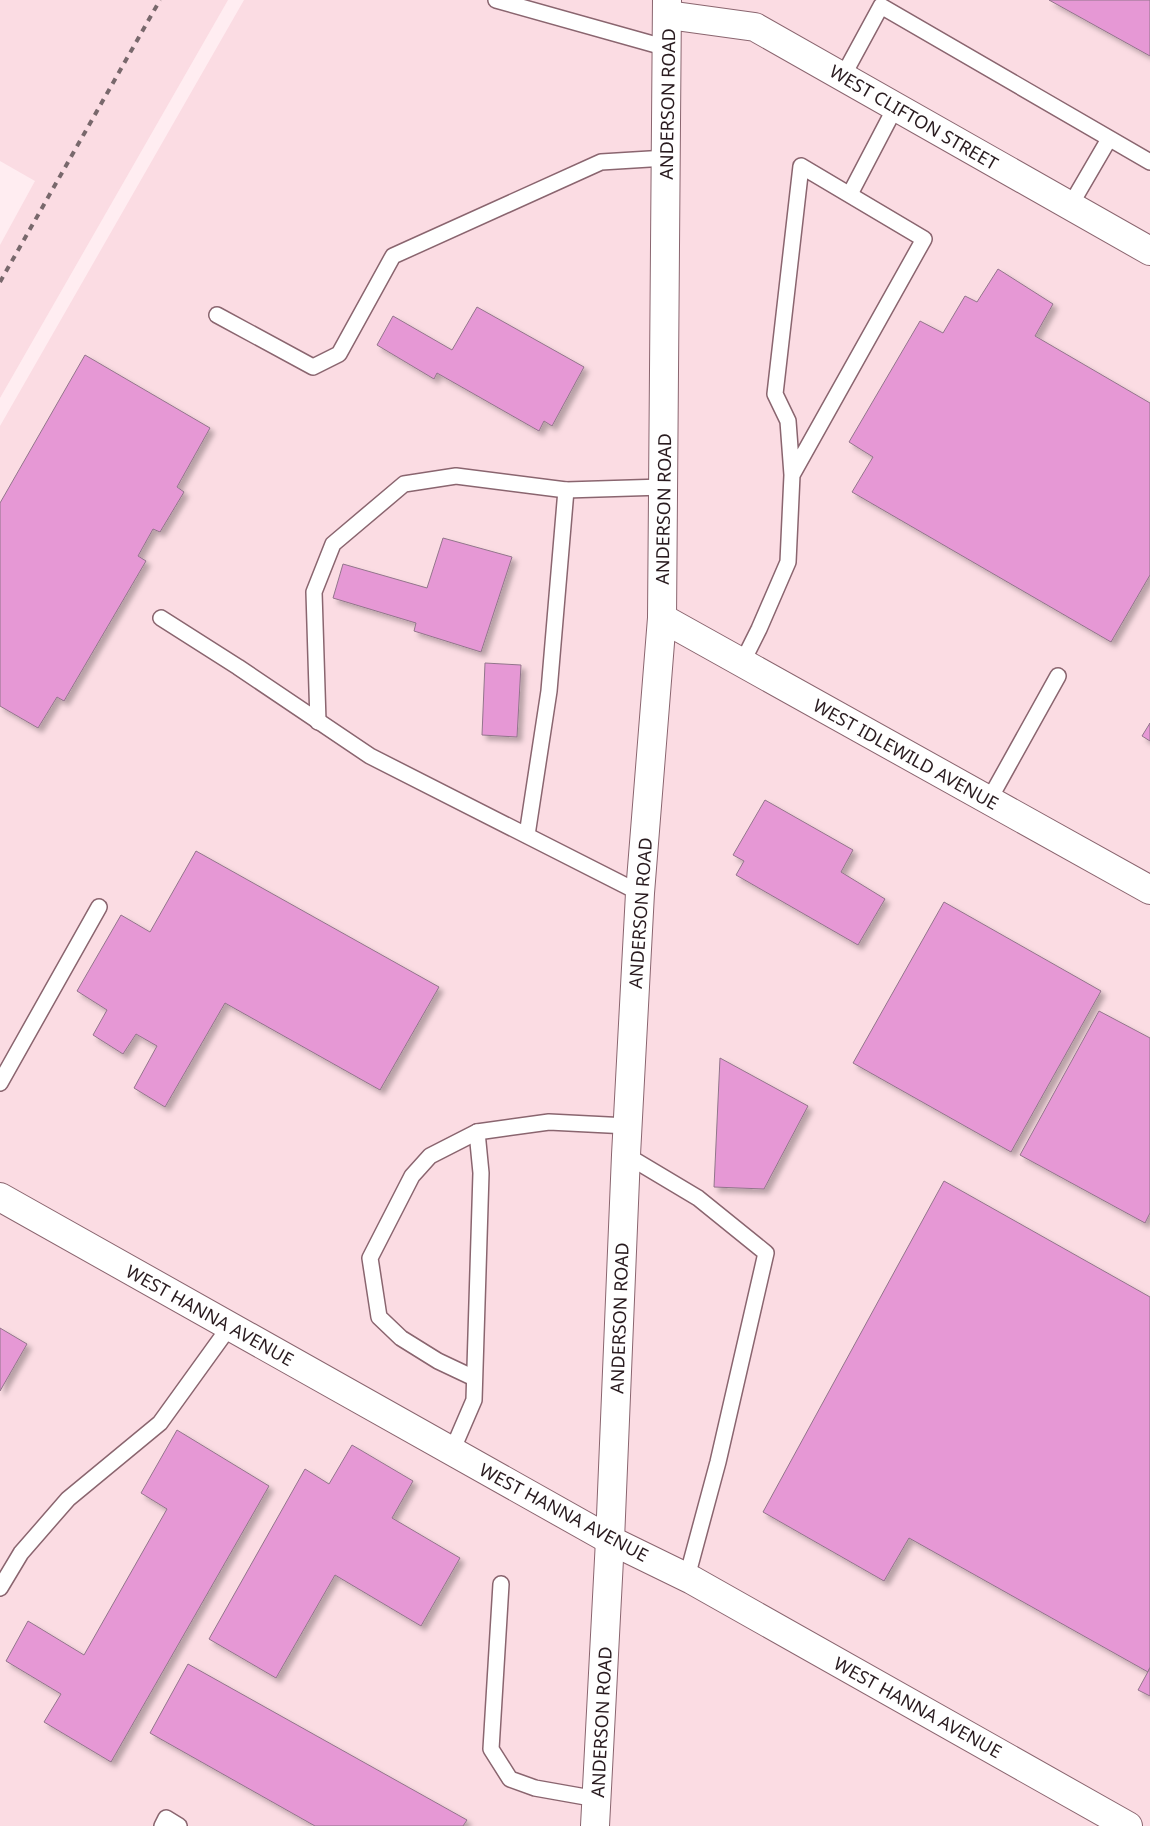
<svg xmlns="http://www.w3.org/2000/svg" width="1150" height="1826" font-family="'Noto Sans',sans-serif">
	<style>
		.built { fill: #fbdce3 }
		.building { fill: #e698d5; stroke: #92758b; filter: url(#shadow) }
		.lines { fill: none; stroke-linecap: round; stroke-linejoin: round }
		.lane-casing { stroke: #8a656f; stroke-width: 18 }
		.street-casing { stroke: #8a656f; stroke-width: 30 }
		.secondary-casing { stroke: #8a656f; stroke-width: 30 }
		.lane { stroke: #fff; stroke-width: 15 }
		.street { stroke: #fff; stroke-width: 28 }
		.secondary { stroke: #fff; stroke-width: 28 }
		.rail { stroke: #78686c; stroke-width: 4; stroke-dasharray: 6 6; stroke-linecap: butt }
		.labels { text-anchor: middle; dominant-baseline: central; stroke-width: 4.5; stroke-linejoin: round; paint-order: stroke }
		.street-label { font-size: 18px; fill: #291b1f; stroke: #fff }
	</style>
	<defs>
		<filter id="shadow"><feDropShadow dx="4.5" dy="4.5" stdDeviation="2.5" flood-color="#0004"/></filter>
	</defs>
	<rect width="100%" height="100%" fill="#ffedf1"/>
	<!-- built -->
	<g class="built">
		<polygon points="0,0 228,0 0,398 0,245 35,181 0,161"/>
		<polygon points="244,0 1150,0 1150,1826 0,1826 0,426"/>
	</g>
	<!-- building -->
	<g class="building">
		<polygon points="1049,0 1150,0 1150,56"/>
		<polygon points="998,269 1053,304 1035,336 1150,403 1150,575 1111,642 852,492 873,457 849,442 920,321 943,333 965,296 977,302"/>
		<polygon points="477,307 584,367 552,426 544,421 539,431 437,373 434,379 377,345 393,316 452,350"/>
		<polygon points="85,355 210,428 177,487 184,492 160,532 153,529 138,556 146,561 64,701 57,697 38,728 0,706 0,503"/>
		<polygon points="443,538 512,557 481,652 414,631 416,623 333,598 343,564 427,588"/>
		<polygon points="485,663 521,665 517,737 482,735"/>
		<polygon points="1150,723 1150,741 1142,736"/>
		<polygon points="765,800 853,850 841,872 885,899 858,945 736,875 744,861 733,855"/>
		<polygon points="196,851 439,987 380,1090 225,1003 165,1107 134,1088 157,1046 136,1034 123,1054 93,1035 107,1010 77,991 121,915 150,932"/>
		<polygon points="944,902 1101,991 1011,1152 853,1063"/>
		<polygon points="1099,1011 1150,1038 1150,1213 1145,1223 1020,1155"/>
		<polygon points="720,1058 808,1106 764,1189 714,1187"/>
		<polygon points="944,1181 1150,1297 1150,1667 1148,1672 909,1538 884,1581 763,1512"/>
		<polygon points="0,1328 27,1344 0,1391"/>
		<polygon points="177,1430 269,1486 111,1762 44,1722 61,1694 6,1661 28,1621 84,1655 167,1509 141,1493"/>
		<polygon points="352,1445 413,1481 392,1518 460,1558 421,1626 335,1575 276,1678 209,1639 305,1469 329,1484"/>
		<polygon points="188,1664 467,1820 463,1826 315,1826 150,1733"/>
		<polygon points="1150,1668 1150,1696 1138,1690"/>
	</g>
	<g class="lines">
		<defs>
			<g id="lane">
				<polyline points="496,0 667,48"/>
				<polyline points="843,76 881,6 1150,162"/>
				<polyline points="850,194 896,106"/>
				<polyline points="1070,206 1109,139"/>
				<polyline points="217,315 313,367 339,354 393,256 601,162 666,158"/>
				<polyline points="161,618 238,667 370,756 640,893"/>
				<polyline points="742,663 759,629 788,562 792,475 788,421 775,394 801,166 924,239 792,475"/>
				<polyline points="318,722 314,592 333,544 404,484 456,476 566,490 663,487"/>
				<polyline points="989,800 1058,676"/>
				<polyline points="527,835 549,691 566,490"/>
				<polyline points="0,1083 99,907"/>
				<polyline points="626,1155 698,1198 766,1253 718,1462 687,1577"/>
				<polyline points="474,1378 438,1361 401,1338 379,1317 370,1258 412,1176 430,1156 477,1132 549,1122 628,1126"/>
				<polyline points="452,1451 474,1400 481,1173 477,1132"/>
				<polyline points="501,1584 491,1749 510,1779 535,1788 597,1799"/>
				<polyline points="0,1588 21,1553 68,1499 160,1423 230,1326"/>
				<polyline points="162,1826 166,1818 179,1826"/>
			</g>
			<g id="street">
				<polyline points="668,15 755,27 1150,251"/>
				<polyline points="662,618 1150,890"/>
				<polyline points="0,1197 610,1540 692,1580 1128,1826"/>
			</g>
			<polyline id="secondary" points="595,1826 610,1540 626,1155 640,893 662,618 667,0"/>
		</defs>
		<!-- lane casing -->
		<use href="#lane" class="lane-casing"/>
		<!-- street casing -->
		<use href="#street" class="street-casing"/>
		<!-- secondary casing -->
		<use href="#secondary" class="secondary-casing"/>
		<!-- lane -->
		<use href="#lane" class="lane"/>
		<!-- street -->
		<use href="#street" class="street"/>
		<!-- secondary -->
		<use href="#secondary" class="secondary"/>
		<!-- rail -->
		<polyline class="rail" points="0,282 160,0"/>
	</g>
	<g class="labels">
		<!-- street labels -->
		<g class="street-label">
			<text transform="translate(667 104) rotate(-89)">ANDERSON ROAD</text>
			<text transform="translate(914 117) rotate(30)">WEST CLIFTON STREET</text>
			<text transform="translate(663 509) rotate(-89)">ANDERSON ROAD</text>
			<text transform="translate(906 754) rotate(29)">WEST IDLEWILD AVENUE</text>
			<text transform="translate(640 913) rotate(-86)">ANDERSON ROAD</text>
			<text transform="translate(210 1315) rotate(29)">WEST HANNA AVENUE</text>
			<text transform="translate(619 1318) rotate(-88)">ANDERSON ROAD</text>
			<text transform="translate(564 1512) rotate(28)">WEST HANNA AVENUE</text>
			<text transform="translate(918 1707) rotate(29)">WEST HANNA AVENUE</text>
			<text transform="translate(601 1722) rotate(-87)">ANDERSON ROAD</text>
		</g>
	</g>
</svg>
